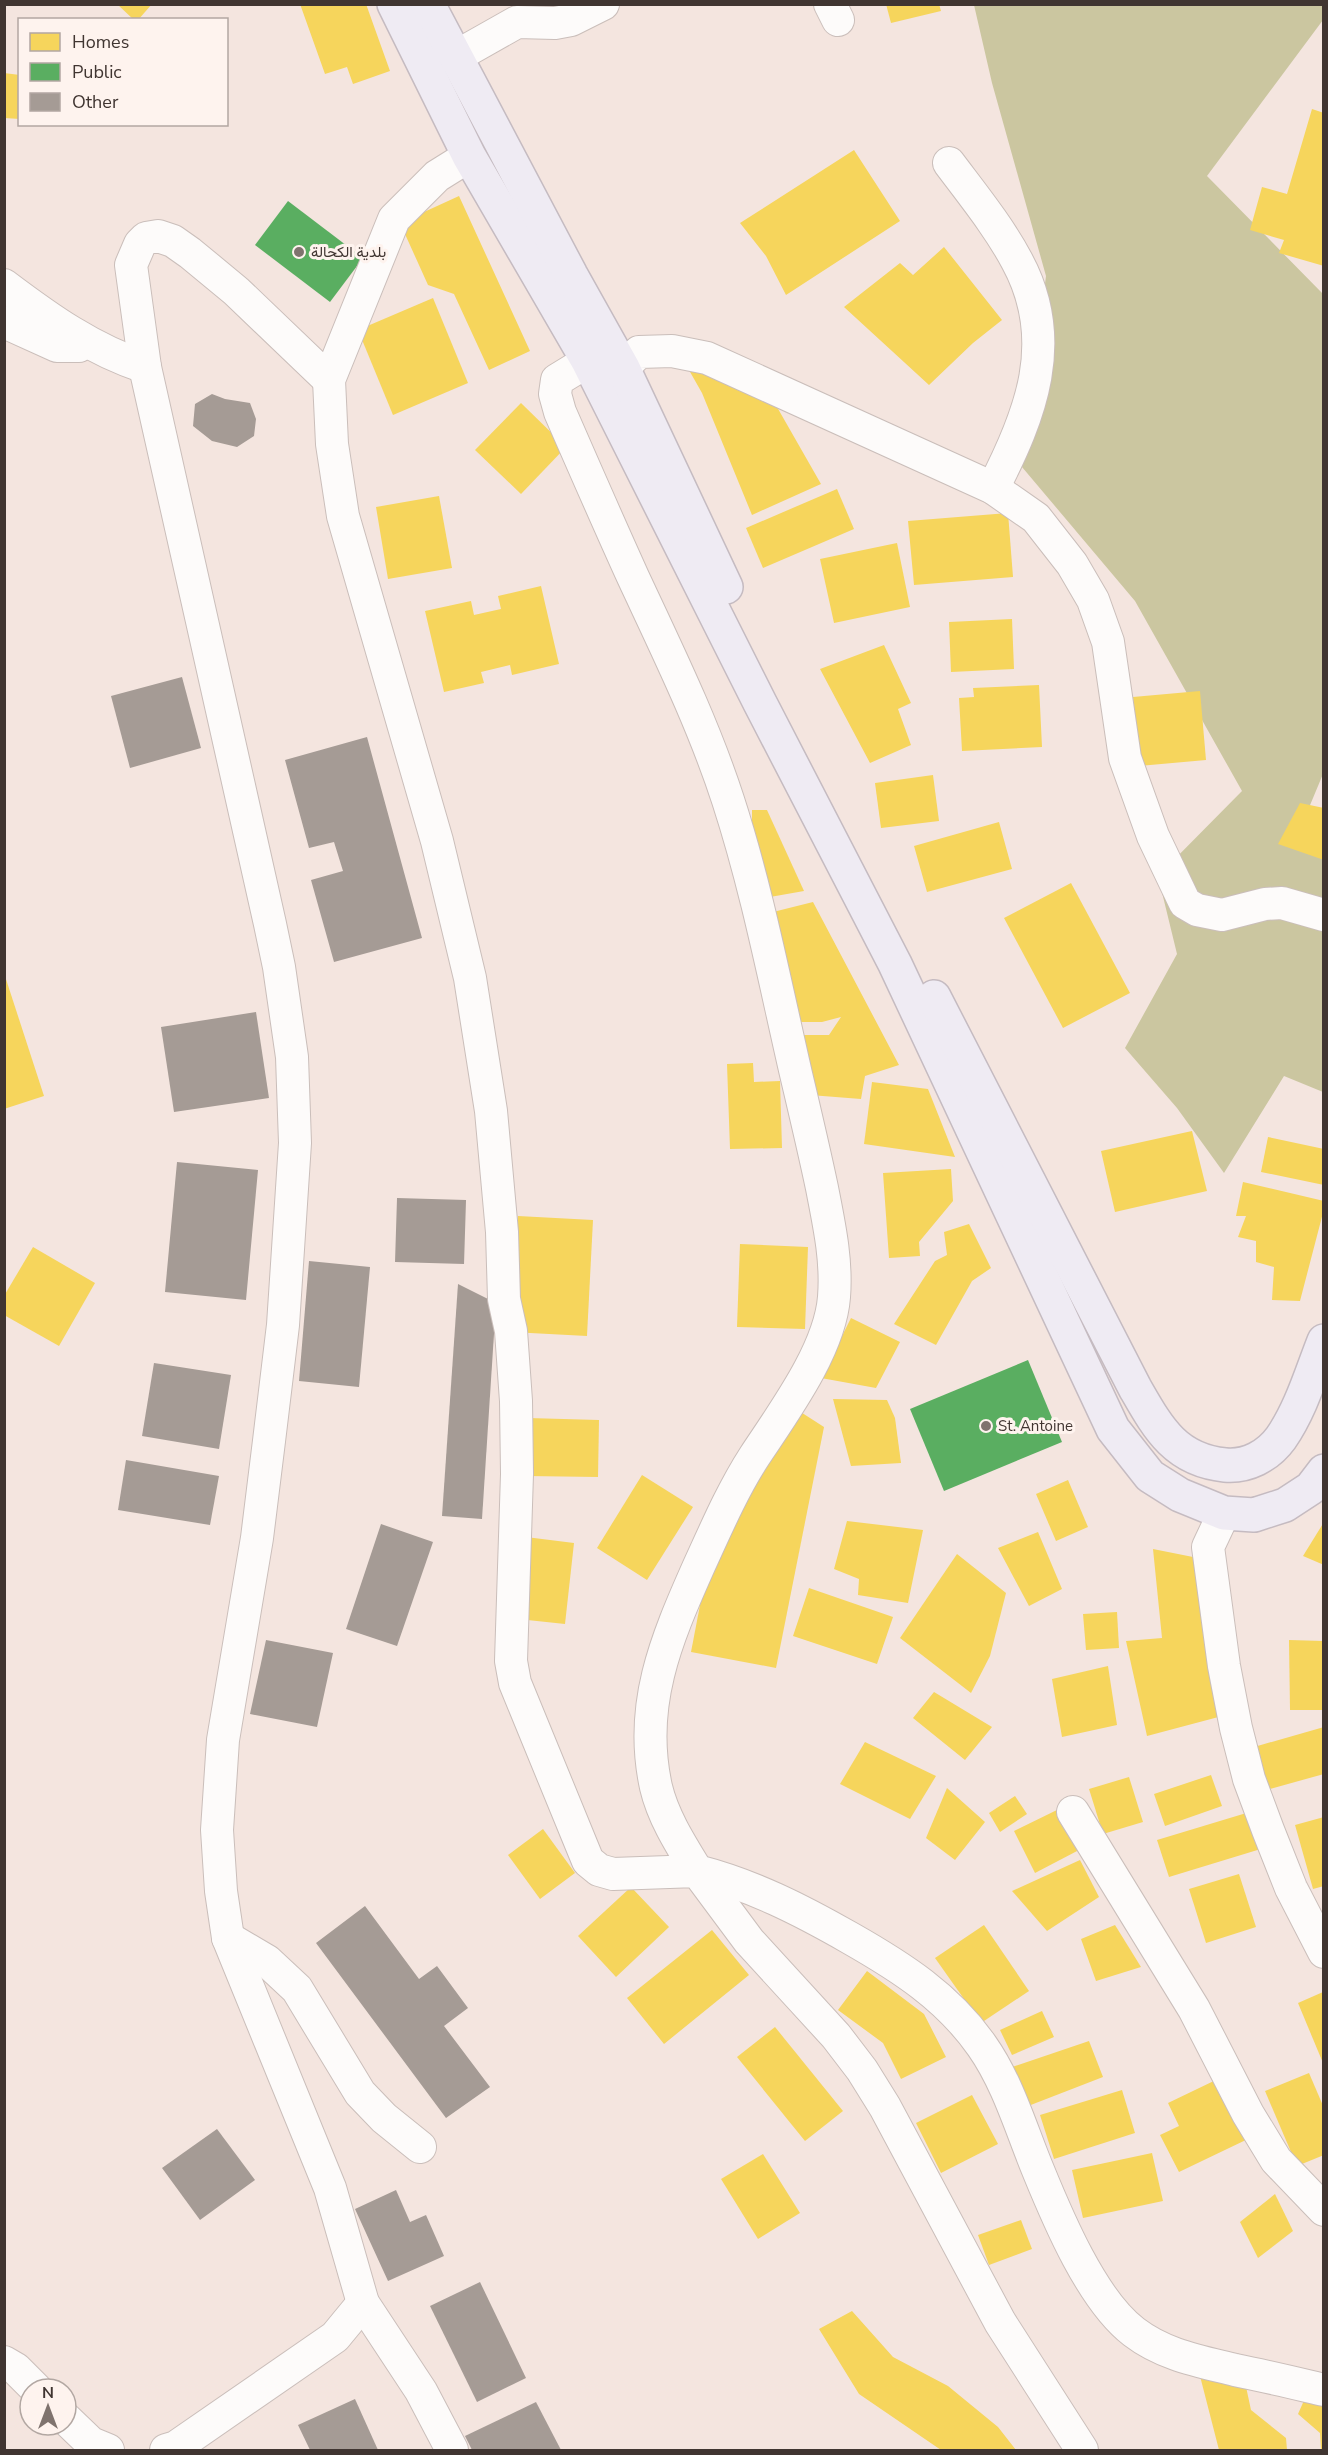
<svg xmlns="http://www.w3.org/2000/svg" width="1328" height="2455" font-family="'Nunito Sans',Vazirmatn,sans-serif">
	<style>
		.forest { fill: #cbc6a0 }
		.homes { fill: #f6d55c }
		.public { fill: #5aae61 }
		.building { fill: #a59b95 }
		.lines { fill: none; stroke-linecap: round; stroke-linejoin: round }
		.minor-casing { stroke: #cabeba; stroke-width: 34 }
		.highway-casing { stroke: #c5bbc1; stroke-width: 36 }
		.minor { stroke: #fdfbfa; stroke-width: 32 }
		.highway { stroke: #efebf3; stroke-width: 33 }
		.poi-dot { fill: #7f736e; stroke: #fef3ee; stroke-width: 2 }
		.labels { text-anchor: middle; dominant-baseline: central; stroke-width: 6; stroke-linejoin: round; paint-order: stroke }
		.poi-label { font-size: 15px; fill: #403531; stroke: #fef3ee; text-anchor: start }
	</style>
	<rect width="100%" height="100%" fill="#f4e5df"/>
	<!-- forest -->
	<polygon class="forest" points="974,5 1323,5 1323,20 1207,176 1324,295 1323,774 1298,834 1323,847 1323,1092 1284,1076 1224,1173 1177,1108 1125,1048 1177,954 1158,876 1242,791 1135,601 1022,467 1046,276 992,83"/>
	<!-- homes -->
	<g class="homes">
		<polygon points="117,4 152,4 138,20 134,20"/>
		<polygon points="300,4 366,4 390,71 353,84 347,67 325,74"/>
		<polygon points="886,4 939,4 941,11 891,23"/>
		<polygon points="4,73 20,75 20,119 4,118"/>
		<polygon points="1312,109 1324,113 1324,266 1279,253 1284,240 1250,230 1262,187 1287,194"/>
		<polygon points="854,150 900,221 786,295 766,256 740,223"/>
		<polygon points="459,196 530,351 489,370 454,294 428,285 400,223"/>
		<polygon points="944,247 1002,320 973,343 929,385 844,307 900,263 913,275"/>
		<polygon points="433,298 468,383 393,415 358,330"/>
		<polygon points="685,363 777,407 821,484 752,515 702,393"/>
		<polygon points="521,403 566,447 521,494 475,450"/>
		<polygon points="837,489 854,529 763,568 746,528"/>
		<polygon points="439,496 452,568 388,579 376,507"/>
		<polygon points="1008,513 1013,577 914,585 908,521"/>
		<polygon points="897,543 910,607 834,623 820,559"/>
		<polygon points="541,586 559,664 512,675 510,665 481,672 484,683 444,692 425,611 471,601 474,615 501,609 498,596"/>
		<polygon points="1012,619 1014,669 951,672 949,622"/>
		<polygon points="884,645 911,703 898,709 911,745 870,763 820,669"/>
		<polygon points="1039,685 1042,747 962,751 959,698 974,697 973,688"/>
		<polygon points="1200,691 1206,760 1139,766 1133,697"/>
		<polygon points="933,775 939,821 881,828 875,783"/>
		<polygon points="1300,803 1324,808 1324,860 1278,844"/>
		<polygon points="752,810 767,810 804,891 770,897 752,835"/>
		<polygon points="999,822 1012,869 927,892 914,846"/>
		<polygon points="1071,883 1130,993 1063,1028 1004,918"/>
		<polygon points="813,902 899,1065 865,1076 861,1099 810,1095 802,1035 829,1035 841,1017 822,1022 793,1022 773,912"/>
		<polygon points="4,973 44,1096 4,1109"/>
		<polygon points="753,1063 754,1082 780,1081 782,1148 730,1149 727,1064"/>
		<polygon points="872,1082 928,1089 955,1157 864,1144"/>
		<polygon points="1192,1131 1207,1191 1115,1212 1101,1151"/>
		<polygon points="1268,1137 1324,1149 1324,1185 1261,1172"/>
		<polygon points="951,1169 953,1201 919,1242 920,1256 889,1258 883,1173"/>
		<polygon points="1243,1182 1324,1201 1324,1209 1300,1301 1272,1300 1274,1267 1256,1262 1256,1241 1238,1237 1246,1216 1236,1216"/>
		<polygon points="518,1216 593,1220 587,1336 511,1332"/>
		<polygon points="969,1224 991,1268 972,1281 936,1345 894,1324 935,1261 947,1255 944,1232"/>
		<polygon points="740,1244 808,1247 805,1329 737,1327"/>
		<polygon points="33,1247 95,1283 59,1346 4,1315 4,1296"/>
		<polygon points="851,1318 900,1342 876,1388 821,1378"/>
		<polygon points="833,1399 887,1400 895,1418 901,1463 851,1466"/>
		<polygon points="796,1409 824,1427 776,1668 691,1652 705,1579"/>
		<polygon points="528,1418 599,1420 598,1477 526,1476"/>
		<polygon points="642,1475 693,1507 647,1580 597,1548"/>
		<polygon points="1068,1480 1088,1527 1056,1541 1036,1494"/>
		<polygon points="847,1521 923,1530 908,1603 858,1595 859,1579 834,1569"/>
		<polygon points="1324,1522 1324,1565 1303,1556"/>
		<polygon points="1038,1532 1062,1589 1029,1606 998,1548"/>
		<polygon points="526,1537 574,1543 565,1624 518,1619"/>
		<polygon points="1153,1549 1193,1557 1226,1715 1147,1736 1126,1641 1162,1638"/>
		<polygon points="957,1554 1006,1593 990,1656 971,1693 900,1638"/>
		<polygon points="809,1588 893,1617 877,1664 793,1636"/>
		<polygon points="1117,1612 1119,1648 1086,1650 1083,1614"/>
		<polygon points="1289,1640 1324,1641 1324,1710 1290,1710"/>
		<polygon points="1108,1666 1117,1725 1062,1737 1052,1679"/>
		<polygon points="934,1692 992,1727 965,1760 913,1718"/>
		<polygon points="1324,1727 1324,1774 1266,1790 1254,1747"/>
		<polygon points="865,1742 936,1776 910,1819 840,1784"/>
		<polygon points="1211,1775 1222,1806 1165,1826 1154,1794"/>
		<polygon points="1129,1777 1143,1822 1103,1834 1089,1789"/>
		<polygon points="947,1788 985,1822 955,1860 926,1838"/>
		<polygon points="1015,1796 1027,1814 1000,1832 989,1813"/>
		<polygon points="1059,1809 1079,1850 1035,1873 1014,1831"/>
		<polygon points="1253,1811 1264,1848 1169,1877 1157,1840"/>
		<polygon points="1324,1817 1324,1886 1313,1889 1295,1825"/>
		<polygon points="543,1829 575,1873 540,1899 508,1855"/>
		<polygon points="1080,1860 1099,1897 1047,1931 1012,1891"/>
		<polygon points="1239,1874 1256,1927 1206,1943 1189,1889"/>
		<polygon points="631,1887 669,1927 616,1977 578,1936"/>
		<polygon points="984,1925 1029,1991 981,2023 935,1958"/>
		<polygon points="1115,1925 1141,1967 1096,1981 1081,1939"/>
		<polygon points="712,1930 749,1975 664,2044 627,1998"/>
		<polygon points="867,1971 924,2014 946,2057 901,2079 883,2043 838,2010"/>
		<polygon points="1323,1992 1323,2063 1298,2003"/>
		<polygon points="1042,2011 1054,2037 1012,2055 1000,2030"/>
		<polygon points="775,2027 843,2111 805,2141 737,2057"/>
		<polygon points="1089,2041 1103,2077 1023,2108 1006,2069"/>
		<polygon points="1309,2073 1324,2108 1324,2155 1297,2166 1265,2091"/>
		<polygon points="1220,2078 1250,2138 1179,2172 1160,2135 1179,2126 1168,2103"/>
		<polygon points="1122,2090 1135,2133 1054,2159 1040,2115"/>
		<polygon points="972,2095 998,2144 941,2173 916,2123"/>
		<polygon points="1152,2153 1163,2201 1083,2218 1072,2170"/>
		<polygon points="763,2154 800,2213 758,2239 721,2179"/>
		<polygon points="1275,2194 1293,2231 1258,2258 1240,2222"/>
		<polygon points="1021,2220 1032,2249 989,2265 978,2235"/>
		<polygon points="852,2311 893,2357 948,2386 998,2427 1016,2450 941,2450 859,2394 819,2329"/>
		<polygon points="1200,2376 1245,2382 1251,2410 1286,2438 1287,2450 1219,2450"/>
		<polygon points="1306,2396 1324,2401 1324,2450 1321,2450 1320,2433 1298,2414"/>
	</g>
	<!-- public -->
	<g class="public">
		<polygon points="288,201 363,258 330,302 255,245"/>
		<polygon points="1028,1360 1062,1442 944,1491 910,1409"/>
	</g>
	<!-- building -->
	<g class="building">
		<polygon points="212,394 225,399 250,403 256,419 254,436 237,447 212,441 193,426 195,404"/>
		<polygon points="182,677 201,748 130,768 111,696"/>
		<polygon points="367,737 422,938 334,962 311,880 343,871 334,842 309,848 285,760"/>
		<polygon points="256,1012 269,1098 174,1112 161,1027"/>
		<polygon points="177,1162 258,1170 246,1300 165,1292"/>
		<polygon points="397,1198 466,1200 464,1264 395,1262"/>
		<polygon points="309,1261 370,1267 359,1387 299,1381"/>
		<polygon points="458,1284 496,1303 482,1519 442,1516"/>
		<polygon points="154,1363 231,1375 219,1449 142,1436"/>
		<polygon points="126,1460 219,1476 210,1525 118,1510"/>
		<polygon points="381,1524 433,1542 397,1646 346,1629"/>
		<polygon points="266,1640 333,1653 317,1727 250,1714"/>
		<polygon points="365,1906 419,1979 437,1966 468,2008 444,2026 490,2087 446,2118 316,1943"/>
		<polygon points="217,2129 255,2180 200,2220 162,2168"/>
		<polygon points="396,2190 410,2222 426,2215 444,2256 388,2281 355,2209"/>
		<polygon points="480,2282 526,2378 477,2402 430,2306"/>
		<polygon points="355,2399 378,2450 310,2450 298,2425"/>
		<polygon points="536,2402 561,2450 472,2450 465,2436"/>
	</g>
	<g class="lines">
		<defs>
			<g id="minor">
				<polyline points="830,4 838,20"/>
				<polyline points="455,57 517,22 555,23 571,20 603,4"/>
				<polyline points="469,156 437,176 394,219 329,380 332,444 343,516 437,841 470,978 491,1111 502,1232 504,1299 511,1331 516,1401 517,1474 511,1661 515,1683 588,1861 599,1870 613,1874 697,1871 749,1941 836,2036 862,2070 885,2107 1000,2322 1082,2450"/>
				<path d="M949 163C973 195 999 227 1017 261 1060 340 1031 415 993 488"/>
				<path d="M4 285C49 319 91 349 145 367"/>
				<polyline points="4,322 57,346 79,346"/>
				<path d="M588 361 557 380 555 394 560 412C584 467 608 522 633 577 667 650 703 723 728 800 757 889 775 983 796 1074 805 1112 814 1150 822 1188 829 1224 837 1260 834 1297 830 1350 783 1413 754 1457 732 1491 715 1531 698 1568 666 1640 638 1706 656 1787 663 1817 681 1845 697 1871 752 1885 801 1910 850 1938 901 1967 948 1997 982 2046 1008 2083 1021 2129 1038 2170 1058 2219 1092 2300 1134 2332 1164 2355 1199 2361 1235 2370 1265 2376 1294 2383 1324 2390"/>
				<polyline points="623,368 639,352 672,351 707,358 993,488 1036,518 1072,564 1093,600 1108,642 1125,758 1153,836 1185,903 1197,910 1222,915 1265,904 1282,903 1324,915"/>
				<polyline points="329,380 236,291 190,253 173,241 158,236 146,238 140,244 131,265 145,367 270,924 279,967 292,1057 295,1143 283,1325 269,1441 257,1538 223,1740 217,1830 221,1891 228,1938 330,2188 363,2303 421,2391 452,2450"/>
				<polyline points="1224,1513 1208,1547 1224,1666 1236,1728 1249,1779 1268,1830 1291,1888 1324,1952"/>
				<polyline points="1073,1812 1194,2009 1248,2114 1276,2160 1324,2210"/>
				<polyline points="228,1938 267,1961 297,1989 360,2093 384,2118 420,2147"/>
				<polyline points="4,2362 16,2369 36,2389"/>
				<polyline points="66,2419 91,2443 108,2450"/>
				<polyline points="166,2450 176,2447 335,2337 363,2303"/>
			</g>
			<g id="highway">
				<polyline points="394,4 469,156 588,361 760,703 895,964 1113,1429 1150,1476 1180,1495 1224,1513 1254,1515 1285,1505 1311,1488 1324,1471"/>
				<polyline points="428,4 571,275 623,368 726,587"/>
				<path d="M934 997 1135 1388C1158 1428 1175 1460 1225 1465 1247 1467 1268 1456 1281 1438 1301 1409 1311 1374 1324 1341"/>
			</g>
		</defs>
		<!-- minor casing -->
		<use href="#minor" class="minor-casing"/>
		<!-- highway casing -->
		<use href="#highway" class="highway-casing"/>
		<!-- minor -->
		<use href="#minor" class="minor"/>
		<!-- highway -->
		<use href="#highway" class="highway"/>
	</g>
	<!-- markers -->
	<g class="poi-dot">
		<circle cx="299" cy="252" r="6"/>
		<circle cx="986" cy="1426" r="6"/>
	</g>
	<g class="labels">
		<!-- poi labels -->
		<g class="poi-label">
			<text x="311" y="252">بلدية الكحالة</text>
			<text x="998" y="1426">St. Antoine</text>
		</g>
	</g>
	<!-- border -->
	<rect width="1328" height="2455" fill="none" stroke="#403531" stroke-width="12"/>
	<!-- legend -->
	<rect x="18" y="18" width="210" height="108" fill="#fef3ee" stroke="#b2a7a2" stroke-width="1.5"/>
	<rect x="30" y="33" width="30" height="18" fill="#f6d55c" stroke="#b2a7a2" stroke-width="1.5"/>
	<text x="72" y="48" font-size="18" fill="#403531">Homes</text>
	<rect x="30" y="63" width="30" height="18" fill="#5aae61" stroke="#b2a7a2" stroke-width="1.5"/>
	<text x="72" y="78" font-size="18" fill="#403531">Public</text>
	<rect x="30" y="93" width="30" height="18" fill="#a59b95" stroke="#b2a7a2" stroke-width="1.5"/>
	<text x="72" y="108" font-size="18" fill="#403531">Other</text>
	<!-- north arrow -->
	<g transform="translate(48 2407)"><circle r="28" fill="#fef3ee" stroke="#b2a7a2" stroke-width="1.5"/>
	<path d="M0-4.5L10 22L0 15L-10 22Z" fill="#7f736e"/>
	<text y="-9" font-size="16" font-weight="bold" text-anchor="middle" fill="#403531">N</text>
	</g>
</svg>
